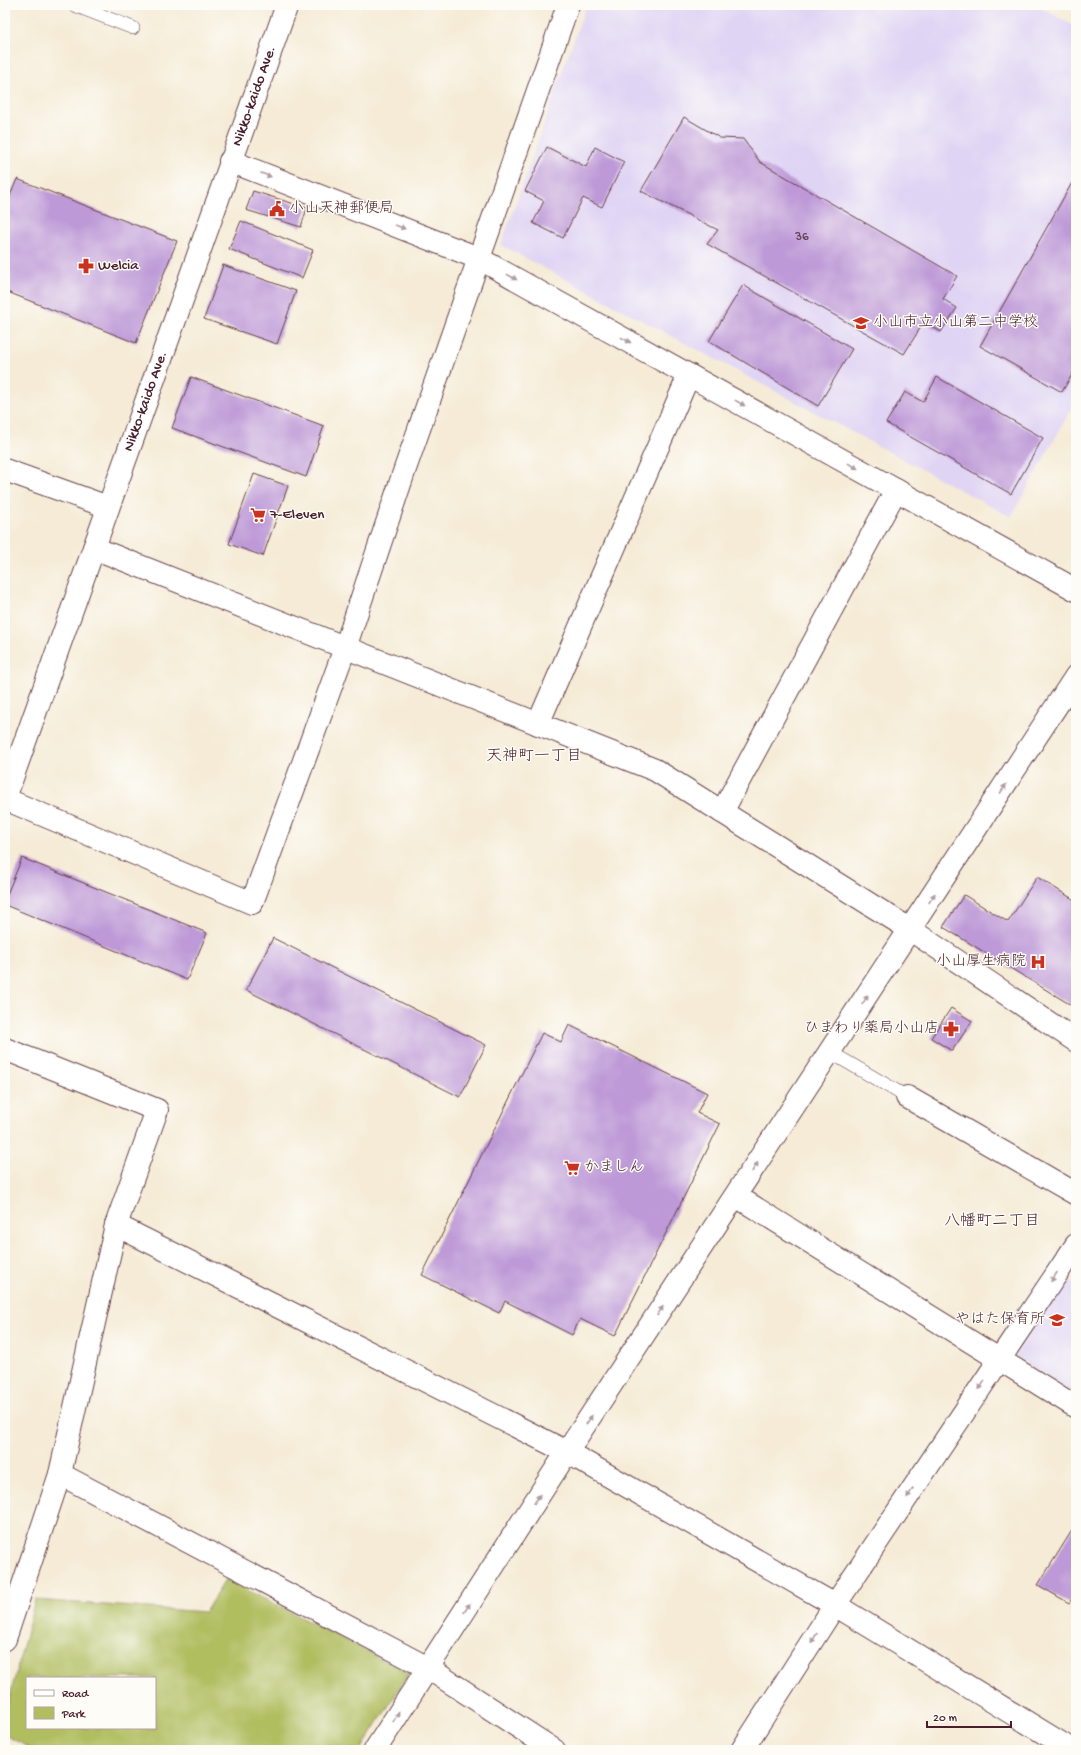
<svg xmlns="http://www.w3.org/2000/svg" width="1081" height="1755" font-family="'Gochi Hand','Klee One',sans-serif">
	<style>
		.built { fill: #e0d4f4 }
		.green { fill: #b1be60; stroke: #7e6e46; fill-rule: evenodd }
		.building { fill: #bd99d7 }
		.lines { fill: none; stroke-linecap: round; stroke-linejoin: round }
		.lane-casing { stroke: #643e45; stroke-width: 14 }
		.street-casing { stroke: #643e45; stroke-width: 24 }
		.secondary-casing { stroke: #643e45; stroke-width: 24 }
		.lane { stroke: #fff; stroke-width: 13 }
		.street { stroke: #fff; stroke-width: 22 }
		.secondary { stroke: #fff; stroke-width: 22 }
		.oneway { fill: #ae9aa0 }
		.labels { text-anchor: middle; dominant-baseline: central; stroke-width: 3; stroke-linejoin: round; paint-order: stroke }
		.number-label { font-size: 13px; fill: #673e56 }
		.street-label { font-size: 15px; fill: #4a1f2b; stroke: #fdfcf7 }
		.poi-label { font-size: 15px; fill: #4a1f2b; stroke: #fdfcf7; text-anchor: start }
		.neighbourhood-label { font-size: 16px; fill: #4a1f2b; stroke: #fdfcf7 }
	</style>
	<rect width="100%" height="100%" fill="#fdfcf7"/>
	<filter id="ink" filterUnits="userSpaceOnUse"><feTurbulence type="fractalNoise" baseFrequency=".025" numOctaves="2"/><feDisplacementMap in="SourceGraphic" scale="8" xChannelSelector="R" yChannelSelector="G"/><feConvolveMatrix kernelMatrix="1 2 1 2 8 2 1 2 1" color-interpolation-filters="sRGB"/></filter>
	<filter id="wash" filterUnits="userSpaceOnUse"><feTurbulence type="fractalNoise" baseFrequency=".012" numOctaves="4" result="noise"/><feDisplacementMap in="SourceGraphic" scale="16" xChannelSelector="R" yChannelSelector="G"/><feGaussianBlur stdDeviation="0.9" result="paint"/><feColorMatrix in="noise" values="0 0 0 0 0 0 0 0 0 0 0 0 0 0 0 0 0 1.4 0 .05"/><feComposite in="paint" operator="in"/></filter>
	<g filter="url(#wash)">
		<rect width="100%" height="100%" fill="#f5ebd6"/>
		<!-- built -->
		<g class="built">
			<polygon points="586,5 1036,5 1076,27 1076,401 1011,517 501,245"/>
			<polygon points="1066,1278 1076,1284 1076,1395 1015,1356"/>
		</g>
		<!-- green -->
		<path class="green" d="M226 1579 409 1673 361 1750H34L5 1735V1715L35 1600 205 1612ZM27 1678H155V1728H27Z"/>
		<g id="blocks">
			<!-- building -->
			<g class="building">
				<polygon points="684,117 720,138 743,139 760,162 957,276 943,299 957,308 941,332 924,322 904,354 707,244 718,230 641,191"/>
				<polygon points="547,147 586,167 595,147 624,162 602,207 583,198 563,238 533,223 544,201 525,191"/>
				<polygon points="17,179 177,241 136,343 5,291 5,208"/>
				<polygon points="1073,181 1076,182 1076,368 1062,392 980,346"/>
				<polygon points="253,191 307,208 301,227 246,210"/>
				<polygon points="241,221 313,250 302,278 229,249"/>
				<polygon points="223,265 296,291 277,344 204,319"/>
				<polygon points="743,285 852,349 818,406 709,341"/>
				<polygon points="191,377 324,426 306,477 172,428"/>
				<polygon points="937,377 1043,438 1011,494 886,423 905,392 923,402"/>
				<polygon points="254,474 288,486 263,556 229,544"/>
				<polygon points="22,858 207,933 187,980 5,905 5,899"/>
				<polygon points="1037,877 1076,901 1076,996 1071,1005 943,927 964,895 1008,922"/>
				<polygon points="273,938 486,1045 460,1097 246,990"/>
				<polygon points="951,1008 972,1021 952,1051 931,1038"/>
				<polygon points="569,1025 707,1093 697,1113 720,1124 615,1336 580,1319 572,1335 505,1301 499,1313 422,1275 542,1033 561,1042"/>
				<polygon points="1076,1524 1076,1594 1069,1603 1038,1585"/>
			</g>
		</g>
	</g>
	<g filter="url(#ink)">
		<use href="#blocks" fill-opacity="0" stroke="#643e45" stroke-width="1"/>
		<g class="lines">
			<defs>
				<g id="lane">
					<polyline points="74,5 133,28"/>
					<polyline points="830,1052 907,1097"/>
				</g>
				<g id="street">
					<polyline points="230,161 478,258 1076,590"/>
					<polyline points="5,470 108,507"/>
					<polyline points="94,548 655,770 911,930 1076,1041"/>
					<polyline points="538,724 689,375"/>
					<polyline points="5,799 252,903 345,648 405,469 568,5"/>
					<polyline points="722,812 896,490"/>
					<polyline points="5,1049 157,1110 116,1225 60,1474 5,1639"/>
					<polyline points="907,1097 1076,1194"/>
					<polyline points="736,1196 1076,1407"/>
					<polyline points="116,1225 567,1452 835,1605 1072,1750"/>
					<polyline points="60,1474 428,1668 554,1750"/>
					<polyline points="375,1750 567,1452 1076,676"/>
					<polyline points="742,1750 835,1605 1076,1245"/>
				</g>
				<g id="secondary">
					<path id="s1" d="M5 798 287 5"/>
				</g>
			</defs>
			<!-- lane casing -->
			<use href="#lane" class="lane-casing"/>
			<!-- street casing -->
			<use href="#street" class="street-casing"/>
			<!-- secondary casing -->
			<use href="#secondary" class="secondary-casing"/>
			<!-- lane -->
			<use href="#lane" class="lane"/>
			<!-- street -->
			<use href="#street" class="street"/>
			<!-- secondary -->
			<use href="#secondary" class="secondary"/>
		</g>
		<!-- one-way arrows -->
		<defs><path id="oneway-solid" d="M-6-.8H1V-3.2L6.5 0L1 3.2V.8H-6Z"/></defs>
		<g class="oneway">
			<use href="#oneway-solid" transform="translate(266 175) rotate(21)"/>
			<use href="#oneway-solid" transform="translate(400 227) rotate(21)"/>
			<use href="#oneway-solid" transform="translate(512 277) rotate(29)"/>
			<use href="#oneway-solid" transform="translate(626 340) rotate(29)"/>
			<use href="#oneway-solid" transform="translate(740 403) rotate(29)"/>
			<use href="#oneway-solid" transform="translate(853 466) rotate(29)"/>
			<use href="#oneway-solid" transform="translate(1003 789) rotate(-57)"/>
			<use href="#oneway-solid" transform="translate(932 898) rotate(-57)"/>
			<use href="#oneway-solid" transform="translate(865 1000) rotate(-57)"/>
			<use href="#oneway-solid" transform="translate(755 1167) rotate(-57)"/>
			<use href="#oneway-solid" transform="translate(1054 1277) rotate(124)"/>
			<use href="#oneway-solid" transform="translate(660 1311) rotate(-57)"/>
			<use href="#oneway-solid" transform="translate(982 1385) rotate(124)"/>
			<use href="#oneway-solid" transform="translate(589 1420) rotate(-57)"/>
			<use href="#oneway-solid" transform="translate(910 1493) rotate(124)"/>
			<use href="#oneway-solid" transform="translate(537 1499) rotate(-57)"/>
			<use href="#oneway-solid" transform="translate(467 1608) rotate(-57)"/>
			<use href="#oneway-solid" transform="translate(814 1638) rotate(123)"/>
			<use href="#oneway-solid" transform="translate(396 1717) rotate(-57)"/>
		</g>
	</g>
	<!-- icons -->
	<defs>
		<symbol id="civic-bare" viewBox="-9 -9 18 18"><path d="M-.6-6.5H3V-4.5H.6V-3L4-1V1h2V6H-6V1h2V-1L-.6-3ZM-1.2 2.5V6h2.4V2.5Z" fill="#c8321e" stroke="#fdfcf7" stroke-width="2.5" paint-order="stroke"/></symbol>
		<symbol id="pharmacy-bare" viewBox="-9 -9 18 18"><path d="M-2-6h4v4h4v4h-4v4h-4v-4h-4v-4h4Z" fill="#c8321e" stroke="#fdfcf7" stroke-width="2.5" paint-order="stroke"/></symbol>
		<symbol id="school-bare" viewBox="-9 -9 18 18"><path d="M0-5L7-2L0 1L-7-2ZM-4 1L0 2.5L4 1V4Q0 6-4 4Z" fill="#c8321e" stroke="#fdfcf7" stroke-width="2.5" paint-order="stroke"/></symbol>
		<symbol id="supermarket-bare" viewBox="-9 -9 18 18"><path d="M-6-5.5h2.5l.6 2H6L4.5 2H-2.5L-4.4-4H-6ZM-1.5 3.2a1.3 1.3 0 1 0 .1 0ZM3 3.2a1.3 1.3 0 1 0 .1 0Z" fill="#c8321e" stroke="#fdfcf7" stroke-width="2.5" paint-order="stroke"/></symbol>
		<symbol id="hospital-bare" viewBox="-9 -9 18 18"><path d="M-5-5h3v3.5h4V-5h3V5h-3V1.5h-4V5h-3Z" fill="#c8321e" stroke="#fdfcf7" stroke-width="2.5" paint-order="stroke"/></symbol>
	</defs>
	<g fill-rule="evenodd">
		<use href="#civic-bare" x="266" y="198" width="22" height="22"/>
		<use href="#pharmacy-bare" x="75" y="255" width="22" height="22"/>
		<use href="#school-bare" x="850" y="312" width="22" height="22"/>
		<use href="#supermarket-bare" x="247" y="504" width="22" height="22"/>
		<use href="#hospital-bare" x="1027" y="951" width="22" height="22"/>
		<use href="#pharmacy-bare" x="940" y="1018" width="22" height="22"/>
		<use href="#supermarket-bare" x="561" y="1157" width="22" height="22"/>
		<use href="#school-bare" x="1046" y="1309" width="22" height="22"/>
	</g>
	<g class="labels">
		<!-- number labels -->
		<g class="number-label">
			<text x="802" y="237">36</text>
		</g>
		<!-- street labels -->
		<g class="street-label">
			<text stroke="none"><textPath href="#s1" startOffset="745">Nikko-kaido Ave.</textPath></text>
			<text stroke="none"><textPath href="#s1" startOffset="421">Nikko-kaido Ave.</textPath></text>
		</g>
		<!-- poi labels -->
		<g class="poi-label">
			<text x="289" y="209">小山天神郵便局</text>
			<text x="98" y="266">Welcia</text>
			<text x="873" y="323">小山市立小山第二中学校</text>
			<text x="270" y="515">7-Eleven</text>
			<text x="1026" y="962" text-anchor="end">小山厚生病院</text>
			<text x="939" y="1029" text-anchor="end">ひまわり薬局小山店</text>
			<text x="584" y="1168">かましん</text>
			<text x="1045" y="1320" text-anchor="end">やはた保育所</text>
		</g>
		<!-- neighbourhood labels -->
		<g class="neighbourhood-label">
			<text x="534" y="757">天神町一丁目</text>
			<text x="992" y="1222">八幡町二丁目</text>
		</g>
	</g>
	<!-- margin -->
	<rect width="1081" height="1755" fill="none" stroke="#fdfcf7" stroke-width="20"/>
	<!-- legend -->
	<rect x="26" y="1677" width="130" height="52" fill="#fdfcf7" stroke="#b5a4a5"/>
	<rect x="34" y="1690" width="20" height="6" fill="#ffffff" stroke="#b5a4a5"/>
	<text x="62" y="1697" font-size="12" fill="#4a1f2b">Road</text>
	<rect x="34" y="1707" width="20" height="12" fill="#b1be60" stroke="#b5a4a5"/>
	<text x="62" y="1717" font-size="12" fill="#4a1f2b">Park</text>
	<!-- scale -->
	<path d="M927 1721v6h84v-6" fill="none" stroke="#4a1f2b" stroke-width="2"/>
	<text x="933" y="1721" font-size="12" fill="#4a1f2b" stroke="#fdfcf7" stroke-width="3" paint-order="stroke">20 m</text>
</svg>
